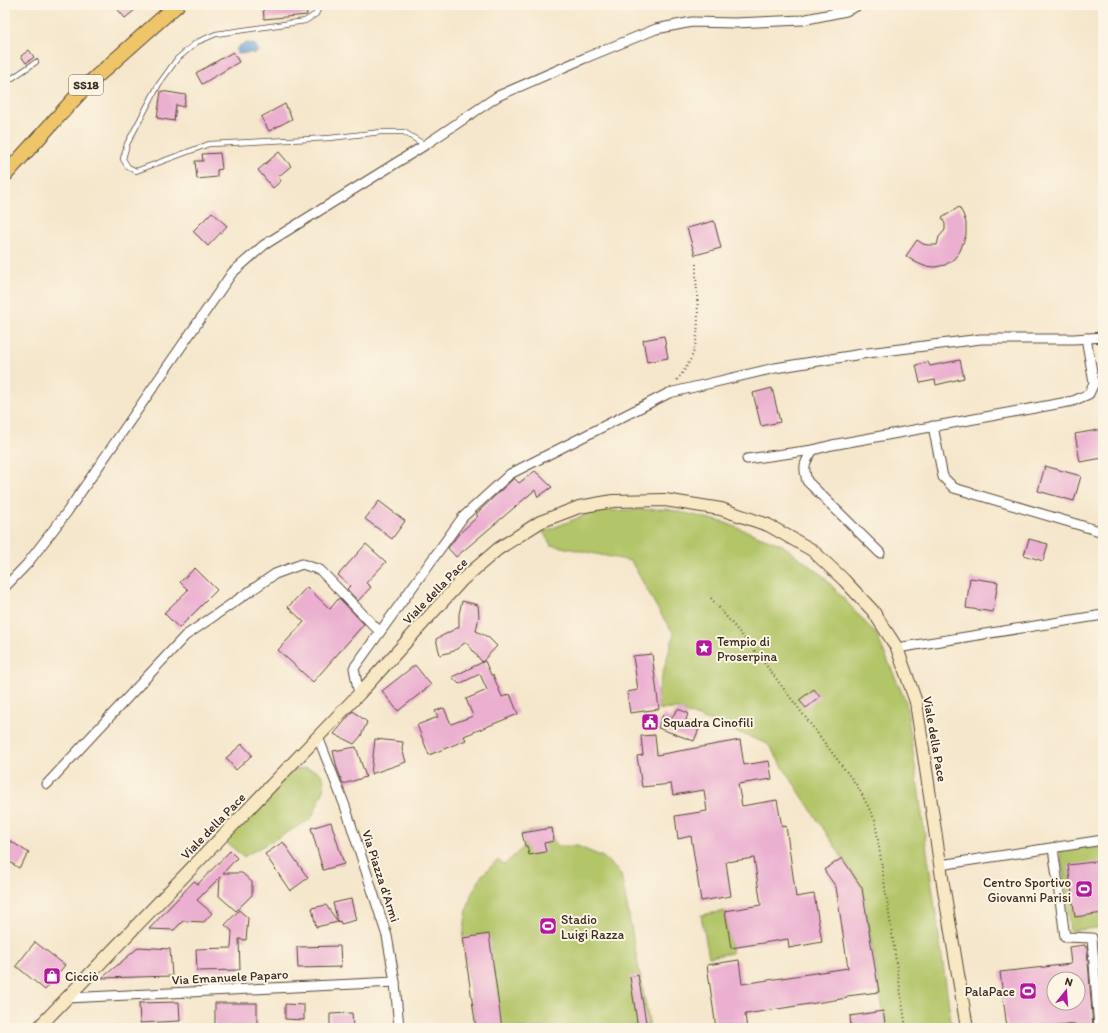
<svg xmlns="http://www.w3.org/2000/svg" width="1108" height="1033" font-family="Itim,sans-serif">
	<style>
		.green { fill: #b2c568; stroke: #767843 }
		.water { fill: #679ed5; stroke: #51647a }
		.building { fill: #ebafd0; fill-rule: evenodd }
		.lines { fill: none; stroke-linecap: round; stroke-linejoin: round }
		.lane-casing { stroke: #574638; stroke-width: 6 }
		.street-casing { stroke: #574638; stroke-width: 11 }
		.secondary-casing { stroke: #574638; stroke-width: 14 }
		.primary-casing { stroke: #574638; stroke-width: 16 }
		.path { stroke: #574638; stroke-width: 2; stroke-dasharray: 1 3; stroke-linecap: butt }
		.lane { stroke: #fff; stroke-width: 4.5 }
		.street { stroke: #fff; stroke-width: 9 }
		.secondary { stroke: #f8e8c3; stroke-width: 12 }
		.primary { stroke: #eec569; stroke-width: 14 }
		.labels { text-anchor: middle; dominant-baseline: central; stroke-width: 4; stroke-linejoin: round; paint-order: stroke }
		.shield { fill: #fcf5e5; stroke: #75675a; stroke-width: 1 }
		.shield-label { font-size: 12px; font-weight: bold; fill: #3b2a1e }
		.street-label { font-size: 13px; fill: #3b2a1e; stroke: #fcf5e5 }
		.poi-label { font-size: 13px; fill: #3b2a1e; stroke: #fcf5e5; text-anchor: start }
	</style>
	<rect width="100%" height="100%" fill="#fcf5e5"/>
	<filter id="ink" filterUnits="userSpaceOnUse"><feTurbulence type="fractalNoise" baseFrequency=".025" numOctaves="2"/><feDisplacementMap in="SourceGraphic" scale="8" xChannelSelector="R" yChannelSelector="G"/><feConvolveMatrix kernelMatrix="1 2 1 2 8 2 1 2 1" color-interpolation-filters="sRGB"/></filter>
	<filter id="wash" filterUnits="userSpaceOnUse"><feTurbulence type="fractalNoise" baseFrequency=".012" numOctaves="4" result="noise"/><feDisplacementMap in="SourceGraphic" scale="16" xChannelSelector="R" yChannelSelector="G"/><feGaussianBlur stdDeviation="0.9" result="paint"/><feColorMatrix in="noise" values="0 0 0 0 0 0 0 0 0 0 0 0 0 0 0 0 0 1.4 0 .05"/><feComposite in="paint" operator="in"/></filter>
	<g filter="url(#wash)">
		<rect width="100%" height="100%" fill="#f5e7cc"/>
		<!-- green -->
		<g class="green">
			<polygon points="667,509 723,522 782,545 821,574 876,634 906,702 952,1028 886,1028 862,888 768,744 678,709 659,709 657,694 674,634 660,613 631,561 551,545 543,532 595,511"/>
			<polygon points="306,768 317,771 322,775 324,781 323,792 311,819 243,857 225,841 292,770"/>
			<polygon points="552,828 554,841 558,846 577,846 603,857 621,874 650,1028 476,1028 463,938 466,915 471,895 482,875 498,860 504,865 525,846 522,833"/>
			<polygon points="1103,845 1103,927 1070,931 1060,850"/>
			<polygon points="725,911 732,953 709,957 701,915"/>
		</g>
		<!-- water -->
		<path class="water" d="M247 43 254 44 257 47 259 51 254 54C247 50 243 56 237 53L236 50 239 46Z"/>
		<g id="blocks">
			<!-- building -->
			<g class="building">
				<polygon points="114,5 141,5 125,18"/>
				<polygon points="263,5 306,5 307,15 264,19"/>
				<polygon points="29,50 34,57 26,63 21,56"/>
				<polygon points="233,52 239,62 202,84 196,73"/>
				<polygon points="161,91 186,95 184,107 176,105 174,121 157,118"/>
				<polygon points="285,104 292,119 269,131 261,117"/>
				<polygon points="279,152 291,166 278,177 281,181 273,188 258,170"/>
				<polygon points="220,153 222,169 217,170 217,177 197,179 195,161 203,161 202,154"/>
				<polygon points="959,207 963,214 966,223 966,235 960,251 954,259 945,265 935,267 924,266 915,262 906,256 917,240 923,244 928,245 937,245 939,237 945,230 945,224 942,218"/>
				<polygon points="212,212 227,226 208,246 193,231"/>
				<polygon points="714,221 721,248 695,255 687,228"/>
				<polygon points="664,336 668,358 647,362 643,340"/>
				<polygon points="960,360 964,378 936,385 935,380 920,383 916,365 928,362 930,366"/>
				<polygon points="772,388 780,422 761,426 753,393"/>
				<polygon points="1103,429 1103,458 1080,462 1075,434"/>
				<polygon points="1045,466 1081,476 1074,501 1038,491"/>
				<polygon points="535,471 552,487 538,497 535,490 456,557 448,548 458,535 478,516 476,514 514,478 519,483"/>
				<polygon points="379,501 405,521 392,539 365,519"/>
				<polygon points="1029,539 1048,544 1043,561 1024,555"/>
				<polygon points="366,544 386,562 366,583 371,587 358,601 347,589 350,586 338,575"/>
				<polygon points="195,568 217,590 179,628 164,613 188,590 180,582"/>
				<polygon points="970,578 998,582 993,612 966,608"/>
				<polygon points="307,587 330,609 339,598 364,624 313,682 278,650 304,622 288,607"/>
				<polygon points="462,601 478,605 479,616 476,631 488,637 497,646 482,662 466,642 454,651 440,655 436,639 459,627 459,614"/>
				<polygon points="652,654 659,709 630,713 627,692 638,690 633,656"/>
				<polygon points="485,661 491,675 493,675 502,697 510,694 518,714 464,736 466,740 429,755 417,725 438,717 435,711 444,708 451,724 473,716 466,699 487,690 480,674 459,684 452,677"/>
				<polygon points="415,665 431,685 398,711 382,691"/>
				<polygon points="814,689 820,697 806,708 799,700"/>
				<polygon points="678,709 688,713 685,724 699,729 694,741 658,728 663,715 671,718"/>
				<polygon points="353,711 367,722 361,736 354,744 334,734"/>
				<polygon points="655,735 657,755 740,740 744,765 769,761 772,779 738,784 742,806 777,800 782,827 786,826 796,897 814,894 822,942 789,948 788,939 731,948 725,911 761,905 754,858 726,862 731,896 701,901 691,836 678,839 675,816 707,811 704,790 673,795 671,784 642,787 637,756 643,755 641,736"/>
				<polygon points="375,739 403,742 402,749 406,762 371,774"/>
				<polygon points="242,744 252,755 236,770 226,758"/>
				<polygon points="356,747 366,777 343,784 337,768 333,751"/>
				<polygon points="331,822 344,864 323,870 311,828"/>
				<polygon points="552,828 554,841 544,843 546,852 529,855 527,846 525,846 522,833"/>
				<polygon points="9,840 29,853 19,868 5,859 5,845"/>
				<polygon points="283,842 308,878 290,891 265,854"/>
				<polygon points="230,851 237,858 223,873 242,873 252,882 252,895 236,911 219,896 220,877 197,900 212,913 204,922 183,921 174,930 149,929 194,881 198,884"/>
				<polygon points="842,858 862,888 879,992 847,996 847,998 746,1014 745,1015 747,1028 716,1028 707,965 739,960 742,984 848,968 836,887 824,870"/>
				<polygon points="1102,861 1103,871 1103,913 1075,917 1068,865"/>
				<polygon points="351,899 356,920 341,924 340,921 338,922 333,903"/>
				<polygon points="326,905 338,922 316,927 312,908"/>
				<polygon points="239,910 248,918 246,940 239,939 240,970 197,971 196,949 231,948 232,931 225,925"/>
				<polygon points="489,934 502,1028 476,1028 463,938"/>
				<polygon points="35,942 65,965 45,990 16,966"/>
				<path d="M1085 945V947H1087L1093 1028H1076L1075 1024 1042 1028H1007L1000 972 1071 964 1069 947ZM1054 979H1078V1003H1054Z"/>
				<polygon points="340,946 341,967 298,968 297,947"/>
				<polygon points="1099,946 1103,946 1103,1002"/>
				<polygon points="139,947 170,949 172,976 102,978"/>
				<polygon points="638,975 647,1028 638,1028 630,977"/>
				<polygon points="179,1002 180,1021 140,1023 139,1003"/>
				<rect x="215" y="1003" width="42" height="24"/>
				<polygon points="285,1004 304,1005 304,1020 285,1019"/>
				<polygon points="883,1011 886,1028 851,1028 850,1016"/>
				<polygon points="352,1013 353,1028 330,1028 330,1014"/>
			</g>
		</g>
	</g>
	<g filter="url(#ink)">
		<use href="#blocks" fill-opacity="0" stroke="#574638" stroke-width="1"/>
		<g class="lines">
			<defs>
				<g id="lane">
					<polyline points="320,5 316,14 305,21 216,34 197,42 177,59 159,84 127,144 123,159 128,167 136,171 209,144 330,138 381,132 404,132 425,145"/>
					<polyline points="5,83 36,62"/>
				</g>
				<g id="street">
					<polyline points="933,426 943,477 954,488 1103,532"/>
					<polyline points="747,459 813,450"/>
					<path d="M880 553 807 481C803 466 804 463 813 450L832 445 1073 401 1089 394 1094 383 1086 338"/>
					<polyline points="5,587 27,564 67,512 232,273 264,245 425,145 498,96 585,58 656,29 692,22 735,23 802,20 846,11 859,5"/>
					<polyline points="897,648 1103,615"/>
					<polyline points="359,694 354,668 463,517 510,474 669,393 775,368 868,353 981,339 1074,339 1103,337"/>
					<polyline points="318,737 345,806 387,936 395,982 399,1028"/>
					<polyline points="47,784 185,636 275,574 302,564 320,570 380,632"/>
					<polyline points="1053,848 1065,937 1092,938 1099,1028"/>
					<polyline points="940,865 1103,840"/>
					<polyline points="67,998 395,982"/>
				</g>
				<polyline id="secondary" points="38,1028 359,694 462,580 498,549 540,522 579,507 613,501 665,500 721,509 768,525 812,550 844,580 873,611 897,648 916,702 943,884 967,1028"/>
				<polyline id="primary" points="5,175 86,86 177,5"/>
			</defs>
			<!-- lane casing -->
			<use href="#lane" class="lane-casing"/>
			<!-- street casing -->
			<use href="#street" class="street-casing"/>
			<!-- secondary casing -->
			<use href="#secondary" class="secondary-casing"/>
			<!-- primary casing -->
			<use href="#primary" class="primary-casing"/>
			<!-- path -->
			<g class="path">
				<path d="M677 380C683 373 688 365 692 356 703 328 695 291 696 261"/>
				<polyline points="711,598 759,656 858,787 875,820 906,1028"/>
			</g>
			<!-- lane -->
			<use href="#lane" class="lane"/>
			<!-- street -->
			<use href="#street" class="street"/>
			<!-- secondary -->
			<use href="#secondary" class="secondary"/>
			<!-- primary -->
			<use href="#primary" class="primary"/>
		</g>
	</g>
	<!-- icons -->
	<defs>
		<symbol id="sight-square" viewBox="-11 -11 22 22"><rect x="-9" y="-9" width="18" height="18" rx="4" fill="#b5179e" stroke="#fcf5e5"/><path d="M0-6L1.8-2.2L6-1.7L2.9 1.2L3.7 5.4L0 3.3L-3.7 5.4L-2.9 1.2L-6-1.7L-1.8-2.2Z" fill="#fff"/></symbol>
		<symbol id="civic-square" viewBox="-11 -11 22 22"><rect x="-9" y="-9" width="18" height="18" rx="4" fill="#b5179e" stroke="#fcf5e5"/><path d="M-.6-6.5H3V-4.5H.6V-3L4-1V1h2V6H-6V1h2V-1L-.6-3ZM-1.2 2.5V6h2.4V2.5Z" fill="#fff"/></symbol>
		<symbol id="stadium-square" viewBox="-11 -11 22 22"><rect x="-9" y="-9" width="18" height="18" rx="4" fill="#b5179e" stroke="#fcf5e5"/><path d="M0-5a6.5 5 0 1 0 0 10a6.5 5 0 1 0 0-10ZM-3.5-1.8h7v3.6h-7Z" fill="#fff"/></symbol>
		<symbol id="shop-square" viewBox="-11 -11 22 22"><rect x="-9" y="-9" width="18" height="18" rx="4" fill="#b5179e" stroke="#fcf5e5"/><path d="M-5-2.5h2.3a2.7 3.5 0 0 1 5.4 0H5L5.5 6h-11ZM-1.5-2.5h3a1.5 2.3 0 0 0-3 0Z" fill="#fff"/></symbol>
	</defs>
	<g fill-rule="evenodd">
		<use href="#sight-square" x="694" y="638" width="20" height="20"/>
		<use href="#civic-square" x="640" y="712" width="20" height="20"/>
		<use href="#stadium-square" x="1074" y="879" width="20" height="20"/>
		<use href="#stadium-square" x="538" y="916" width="20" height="20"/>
		<use href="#shop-square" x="42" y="966" width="20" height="20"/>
		<use href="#stadium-square" x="1018" y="981" width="20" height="20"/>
	</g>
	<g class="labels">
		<!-- shield labels -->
		<rect class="shield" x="69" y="75" width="34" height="20" rx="3"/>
		<g class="shield-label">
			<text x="86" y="85">SS18</text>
		</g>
		<!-- street labels -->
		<g class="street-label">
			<text transform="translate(435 591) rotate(-46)">Viale della Pace</text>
			<text transform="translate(935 739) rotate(80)">Viale della Pace</text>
			<text transform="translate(213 826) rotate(-46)">Viale della Pace</text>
			<text transform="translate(381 876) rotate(72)">Via Piazza d'Armi</text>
			<text transform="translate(230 977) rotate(-3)">Via Emanuele Paparo</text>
		</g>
		<!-- poi labels -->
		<g class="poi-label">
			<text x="717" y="641">Tempio di<tspan x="717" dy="15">Proserpina</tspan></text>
			<text x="663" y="722">Squadra Cinofili</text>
			<text x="1071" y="882" text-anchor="end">Centro Sportivo<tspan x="1071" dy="15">Giovanni Parisi</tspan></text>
			<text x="561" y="919">Stadio<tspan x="561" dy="15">Luigi Razza</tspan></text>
			<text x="65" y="976">Cicciò</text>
			<text x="1015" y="991" text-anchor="end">PalaPace</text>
		</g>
	</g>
	<!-- margin -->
	<rect width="1108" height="1033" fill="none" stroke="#fcf5e5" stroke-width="20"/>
	<!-- north arrow -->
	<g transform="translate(1066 991) rotate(17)"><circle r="19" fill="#fcf5e5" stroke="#afa495"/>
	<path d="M0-3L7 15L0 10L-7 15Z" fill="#b5179e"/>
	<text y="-6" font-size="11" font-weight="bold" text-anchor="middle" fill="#3b2a1e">N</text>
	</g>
</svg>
